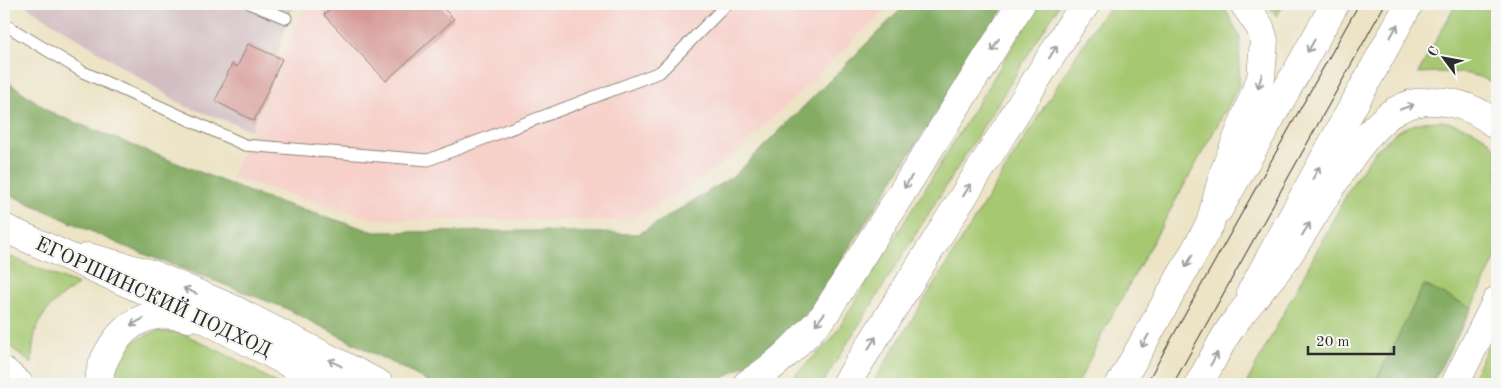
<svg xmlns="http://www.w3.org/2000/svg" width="1501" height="388" font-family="'Old Standard TT',serif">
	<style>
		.built { fill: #f7d0ca }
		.industrial { fill: #d2bec2 }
		.green { fill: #a6c871; stroke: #687a4e }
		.forest { fill: #84ac63; stroke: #586c47 }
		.building { fill: #d69996 }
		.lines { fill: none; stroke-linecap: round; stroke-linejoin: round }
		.lane-casing { stroke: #8c8778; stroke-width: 13 }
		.secondary-casing { stroke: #8c8778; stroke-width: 29 }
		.primary-casing { stroke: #8c8778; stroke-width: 29 }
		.lane { stroke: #fff; stroke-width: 11 }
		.secondary { stroke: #fff; stroke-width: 28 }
		.primary { stroke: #fff; stroke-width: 28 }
		.tram { stroke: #2b2b2b; stroke-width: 1 }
		.oneway { stroke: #a0a0a0 }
		.labels { text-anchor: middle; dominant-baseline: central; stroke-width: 4.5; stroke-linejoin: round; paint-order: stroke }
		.street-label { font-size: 20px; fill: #2b2b2b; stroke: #f6f6f2 }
	</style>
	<rect width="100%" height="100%" fill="#f6f6f2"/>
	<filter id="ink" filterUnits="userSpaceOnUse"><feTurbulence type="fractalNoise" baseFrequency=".02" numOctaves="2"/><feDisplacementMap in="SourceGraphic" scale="10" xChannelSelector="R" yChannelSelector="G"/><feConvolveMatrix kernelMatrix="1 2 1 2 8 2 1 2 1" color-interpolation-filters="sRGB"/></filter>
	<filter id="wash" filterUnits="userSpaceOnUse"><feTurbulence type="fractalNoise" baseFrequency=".0096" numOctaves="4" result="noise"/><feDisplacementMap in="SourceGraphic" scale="20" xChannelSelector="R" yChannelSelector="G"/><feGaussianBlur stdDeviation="1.12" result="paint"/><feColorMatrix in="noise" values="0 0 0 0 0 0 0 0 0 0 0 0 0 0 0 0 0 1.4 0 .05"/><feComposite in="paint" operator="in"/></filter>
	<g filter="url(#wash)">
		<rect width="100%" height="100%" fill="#ede3c5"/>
		<!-- built -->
		<polygon class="built" points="306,4 891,4 730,159 686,188 629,221 374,219 231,177"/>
		<!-- industrial -->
		<polygon class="industrial" points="23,4 294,4 251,130 183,105"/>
		<!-- green -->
		<g class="green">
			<polygon points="1039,4 1060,4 822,384 786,384 832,339"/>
			<polygon points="1113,4 1223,4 1240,38 1239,86 1103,332 1078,384 872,384 1095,25"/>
			<polygon points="1267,4 1284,4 1277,16"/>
			<path d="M1456 4H1497V86C1473 69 1446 72 1418 73Z"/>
			<path d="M1442 121C1463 125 1484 132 1497 150V255L1472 308 1424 285 1374 384H1246L1351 186 1375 151 1399 130 1421 122Z"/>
			<path d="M4 254 78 285C44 307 32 323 32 364L4 342Z"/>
			<polygon points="1497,329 1497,373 1492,384 1469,384"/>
			<path d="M159 331 182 333 239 361 278 384H113C115 352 128 340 159 331Z"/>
		</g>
		<!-- forest -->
		<g class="forest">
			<polygon points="906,4 1001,4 1004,7 811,308 792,330 761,357 712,384 433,384 285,308 126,247 4,192 4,79 52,113 262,197 375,232 537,231 639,234 735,175"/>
			<polygon points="1424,285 1472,308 1432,384 1374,384"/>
		</g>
		<g id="blocks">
			<!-- building -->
			<g class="building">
				<polygon points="336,4 439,4 454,19 386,81 324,15"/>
				<polygon points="248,44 282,59 254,121 215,101 232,64 237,67"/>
			</g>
		</g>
	</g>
	<g filter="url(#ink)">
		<use href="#blocks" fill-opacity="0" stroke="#8c8778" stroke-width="1"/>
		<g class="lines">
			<defs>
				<g id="lane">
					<polyline points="251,4 286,18"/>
					<polyline points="4,24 83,72 245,145 428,160 660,72 727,4"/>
				</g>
				<g id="secondary">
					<polyline points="1219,209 1335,4"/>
					<polyline points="88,257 152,274 231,308 379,384"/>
					<polyline points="1251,292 1409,4"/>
					<path d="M747 384C777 366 799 342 823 317L1021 4"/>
				</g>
				<g id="primary">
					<polyline points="4,228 190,311 328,384"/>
					<polyline points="4,371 19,384"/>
					<path d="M100 384C98 372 103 361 109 351 127 319 155 308 189 318"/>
					<polyline points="846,384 1070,26 1086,4"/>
					<polyline points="1120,384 1210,224 1224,172 1261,78 1264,40 1260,27 1244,4"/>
					<path d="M1199 384C1211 364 1221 340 1235 322 1252 298 1273 278 1289 254 1316 215 1357 134 1395 111 1428 92 1471 102 1497 126"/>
					<polyline points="1455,384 1497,300"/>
				</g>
			</defs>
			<!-- lane casing -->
			<use href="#lane" class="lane-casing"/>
			<!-- secondary casing -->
			<use href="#secondary" class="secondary-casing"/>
			<!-- primary casing -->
			<use href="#primary" class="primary-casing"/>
			<!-- lane -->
			<use href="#lane" class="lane"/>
			<!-- secondary -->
			<use href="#secondary" class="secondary"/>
			<!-- primary -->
			<use href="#primary" class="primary"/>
			<!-- tram -->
			<g class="tram">
				<polyline points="1146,384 1359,4"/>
				<polyline points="1173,384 1385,4"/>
			</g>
		</g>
		<!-- one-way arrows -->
		<defs><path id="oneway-shaft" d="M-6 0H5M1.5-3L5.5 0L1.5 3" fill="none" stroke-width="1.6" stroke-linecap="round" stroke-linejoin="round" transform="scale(1.25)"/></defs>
		<g class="oneway">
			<use href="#oneway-shaft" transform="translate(1394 31) rotate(-61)"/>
			<use href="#oneway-shaft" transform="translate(995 45) rotate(122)"/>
			<use href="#oneway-shaft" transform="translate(1311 46) rotate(120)"/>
			<use href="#oneway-shaft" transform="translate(1053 52) rotate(-58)"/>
			<use href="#oneway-shaft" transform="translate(1260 81) rotate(106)"/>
			<use href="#oneway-shaft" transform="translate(1407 107) rotate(-19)"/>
			<use href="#oneway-shaft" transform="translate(1316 173) rotate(-61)"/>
			<use href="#oneway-shaft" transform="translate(908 182) rotate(122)"/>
			<use href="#oneway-shaft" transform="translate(967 190) rotate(-58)"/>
			<use href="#oneway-shaft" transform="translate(1306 229) rotate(-58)"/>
			<use href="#oneway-shaft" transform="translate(1189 261) rotate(119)"/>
			<use href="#oneway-shaft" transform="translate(190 291) rotate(-157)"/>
			<use href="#oneway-shaft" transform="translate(820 319) rotate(129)"/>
			<use href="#oneway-shaft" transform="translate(137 322) rotate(152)"/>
			<use href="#oneway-shaft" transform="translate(1145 341) rotate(119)"/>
			<use href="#oneway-shaft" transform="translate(872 343) rotate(-58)"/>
			<use href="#oneway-shaft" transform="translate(1214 359) rotate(-61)"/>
			<use href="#oneway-shaft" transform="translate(335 363) rotate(-153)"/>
		</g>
	</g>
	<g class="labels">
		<!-- street labels -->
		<g class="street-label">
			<text transform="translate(153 298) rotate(25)">ЕГОРШИНСКИЙ ПОДХОД</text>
		</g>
	</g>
	<!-- margin -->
	<rect width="1501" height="388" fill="none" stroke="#f6f6f2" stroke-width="20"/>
	<!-- north arrow -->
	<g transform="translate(1444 58) rotate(302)" stroke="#f6f6f2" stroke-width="4" paint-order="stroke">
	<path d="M0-4L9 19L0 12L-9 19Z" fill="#2b2b2b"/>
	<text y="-8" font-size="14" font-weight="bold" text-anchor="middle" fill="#2b2b2b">С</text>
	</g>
	<!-- scale -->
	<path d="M1308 346v8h86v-8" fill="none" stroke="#2b2b2b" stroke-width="2.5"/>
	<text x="1316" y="346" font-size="15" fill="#2b2b2b" stroke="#f6f6f2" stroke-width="4" paint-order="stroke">20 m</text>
</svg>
